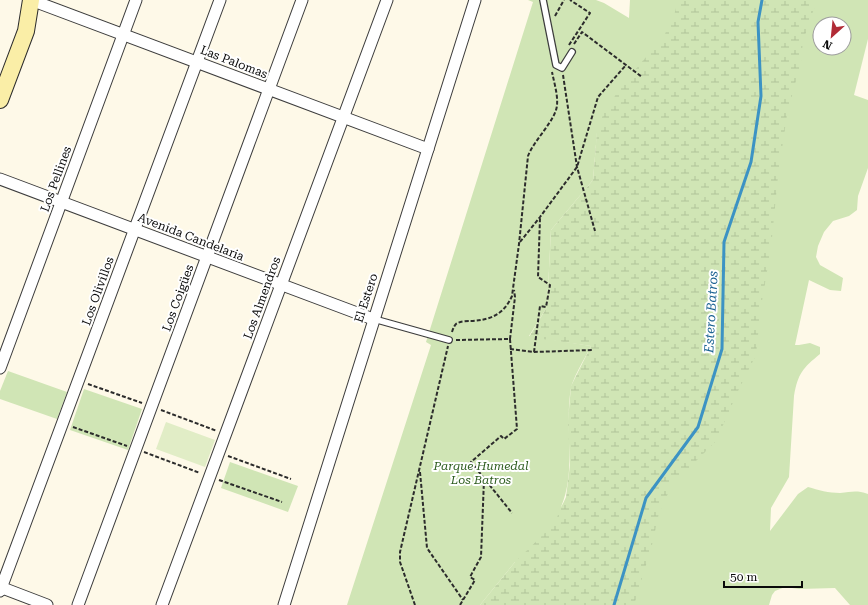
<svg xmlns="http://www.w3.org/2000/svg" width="868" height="605" font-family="'Roboto Serif',serif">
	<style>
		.green { fill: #d0e5b5; fill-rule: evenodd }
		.wetland { fill: url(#wetland-marsh) }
		.pitch { fill: #e1edc6 }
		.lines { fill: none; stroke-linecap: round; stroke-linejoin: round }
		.stream { stroke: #3c93c4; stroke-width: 3 }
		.service-casing { stroke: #3d3d3d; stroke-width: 8 }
		.minor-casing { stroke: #3d3d3d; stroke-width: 13 }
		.secondary-casing { stroke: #2c2c2c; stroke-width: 18 }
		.path { stroke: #2c2c2c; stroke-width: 2; stroke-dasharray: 4 2; stroke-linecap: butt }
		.service { stroke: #fff; stroke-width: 5.5 }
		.minor { stroke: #fff; stroke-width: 11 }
		.secondary { stroke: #faeea7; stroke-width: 16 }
		.labels { text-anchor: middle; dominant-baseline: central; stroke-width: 4; stroke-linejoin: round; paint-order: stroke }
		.street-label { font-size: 12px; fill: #0a0a0a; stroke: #fff }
		.park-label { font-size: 12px; font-style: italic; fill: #2e5d1f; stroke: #fff }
		.water-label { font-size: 13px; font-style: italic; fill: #1c6393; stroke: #fff }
	</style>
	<defs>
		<pattern id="wetland-marsh" width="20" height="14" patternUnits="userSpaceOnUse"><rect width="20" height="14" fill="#d0e5b5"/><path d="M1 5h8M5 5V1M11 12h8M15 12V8" fill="none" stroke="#b1c39a"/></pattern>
	</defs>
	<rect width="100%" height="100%" fill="#fef9e8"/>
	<!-- green -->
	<g class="green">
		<path d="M528 0H596L604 3 629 18 630 0H868V39L854 95 868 100V168L858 196 857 210 849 216 833 221 824 232 818 246 816 257 820 265 843 278 841 291 830 290 809 280 795 345H799L810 343 820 347V354C803 368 798 373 794 396L789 477 771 508 770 531 798 494 808 487C818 490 829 493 840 493 852 492 856 490 868 494V605H850L835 588 799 589 785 587 775 591 772 595 769 605H533L515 562 480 605H347L431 345 426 342 533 2ZM820 24H844V48H820ZM597 132 591 257 597 375 574 487 561 507C577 469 564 427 571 388 573 378 586 356 591 346L529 336 547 307 551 230 593 180Z"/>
		<polygon points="8,371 67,392 57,419 0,399 0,391"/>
		<polygon points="84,389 142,409 128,450 70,430"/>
		<polygon points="230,462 298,486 288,512 221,488"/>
	</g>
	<!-- wetland -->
	<polygon class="wetland" points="678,0 817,0 803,41 801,61 787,115 778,176 771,248 761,307 756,355 739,389 716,441 672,485 659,513 652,545 634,605 480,605 515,562 554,524 566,497 570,465 568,421 571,386 591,346 529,337 547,307 551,230 593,180 597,132 605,109 639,65 663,38 674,16"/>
	<!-- pitch -->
	<polygon class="pitch" points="166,422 215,440 205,467 156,449"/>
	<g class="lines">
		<!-- stream -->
		<polyline class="stream" points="614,605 646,498 698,427 722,349 724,242 751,162 761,96 758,22 762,0"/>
		<defs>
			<g id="service">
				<polyline points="543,0 556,65 562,68 572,52"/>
				<polyline points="374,319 449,340"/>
			</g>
			<g id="minor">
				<polyline points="31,0 428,149"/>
				<polyline points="0,179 373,319"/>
				<polyline points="0,368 136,0"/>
				<polyline points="0,587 47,605"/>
				<polyline points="0,591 220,0"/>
				<polyline points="78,605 302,0"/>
				<polyline points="162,605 387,0"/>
				<polyline points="284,605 475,0"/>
			</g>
			<polyline id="secondary" points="0,100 26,31 31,0"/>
		</defs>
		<!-- service casing -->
		<use href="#service" class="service-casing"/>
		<!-- minor casing -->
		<use href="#minor" class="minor-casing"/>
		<!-- secondary casing -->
		<use href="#secondary" class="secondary-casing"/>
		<!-- path -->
		<g class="path">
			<polyline points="555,16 564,0"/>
			<polyline points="574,44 582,32 642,77"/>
			<polyline points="569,45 590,13 570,0"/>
			<polyline points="563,75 577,167 595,231"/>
			<polyline points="520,242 540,217 577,167 598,97 626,65"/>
			<path d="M452 332C453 329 454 326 456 324 460 321 467 321 471 321 491 320 504 314 512 296L519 244 528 156C534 140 556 120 557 105 558 95 554 82 552 72"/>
			<polyline points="510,339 515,297 514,290"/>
			<polyline points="456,340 510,339 517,429 504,439 501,436 471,462 512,513"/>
			<polyline points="510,349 534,352 592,350"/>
			<polyline points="534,352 540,306 546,307 550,285 538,277 540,218"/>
			<polyline points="88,384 142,403"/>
			<polyline points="161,410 217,431"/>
			<polyline points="73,427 127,446"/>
			<polyline points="144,452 200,473"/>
			<polyline points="228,456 291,479"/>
			<polyline points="420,472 427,548 463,600"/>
			<polyline points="219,480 282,502"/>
			<polyline points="415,605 400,562 400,552 448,346"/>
			<polyline points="460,605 475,580 470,577 481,557 484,479"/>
		</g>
		<!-- service -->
		<use href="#service" class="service"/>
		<!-- minor -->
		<use href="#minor" class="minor"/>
		<!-- secondary -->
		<use href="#secondary" class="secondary"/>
	</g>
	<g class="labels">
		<!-- street labels -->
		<g class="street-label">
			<text transform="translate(234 62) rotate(21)">Las Palomas</text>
			<text transform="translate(56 179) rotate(-70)">Los Pellines</text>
			<text transform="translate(191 237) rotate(21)">Avenida Candelaria</text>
			<text transform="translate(98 291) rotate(-70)">Los Olivillos</text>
			<text transform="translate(178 298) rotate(-70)">Los Coigües</text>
			<text transform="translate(262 298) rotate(-70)">Los Almendros</text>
			<text transform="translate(366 298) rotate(-72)">El Estero</text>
		</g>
		<!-- park labels -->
		<g class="park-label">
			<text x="481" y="466">Parque Humedal<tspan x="481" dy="14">Los Batros</tspan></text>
		</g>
		<!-- water labels -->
		<g class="water-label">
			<text transform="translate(711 312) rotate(-87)">Estero Batros</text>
		</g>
	</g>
	<!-- north arrow -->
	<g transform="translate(832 36) rotate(207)"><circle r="19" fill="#ffffff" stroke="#9d9d9d"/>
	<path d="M0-3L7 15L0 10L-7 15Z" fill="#b12b36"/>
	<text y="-6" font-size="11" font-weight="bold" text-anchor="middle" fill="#0a0a0a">N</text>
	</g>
	<!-- scale -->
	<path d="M724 581v6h78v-6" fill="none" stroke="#0a0a0a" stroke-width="2"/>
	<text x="730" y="581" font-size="12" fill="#0a0a0a" stroke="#ffffff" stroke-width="3" paint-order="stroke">50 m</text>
</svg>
